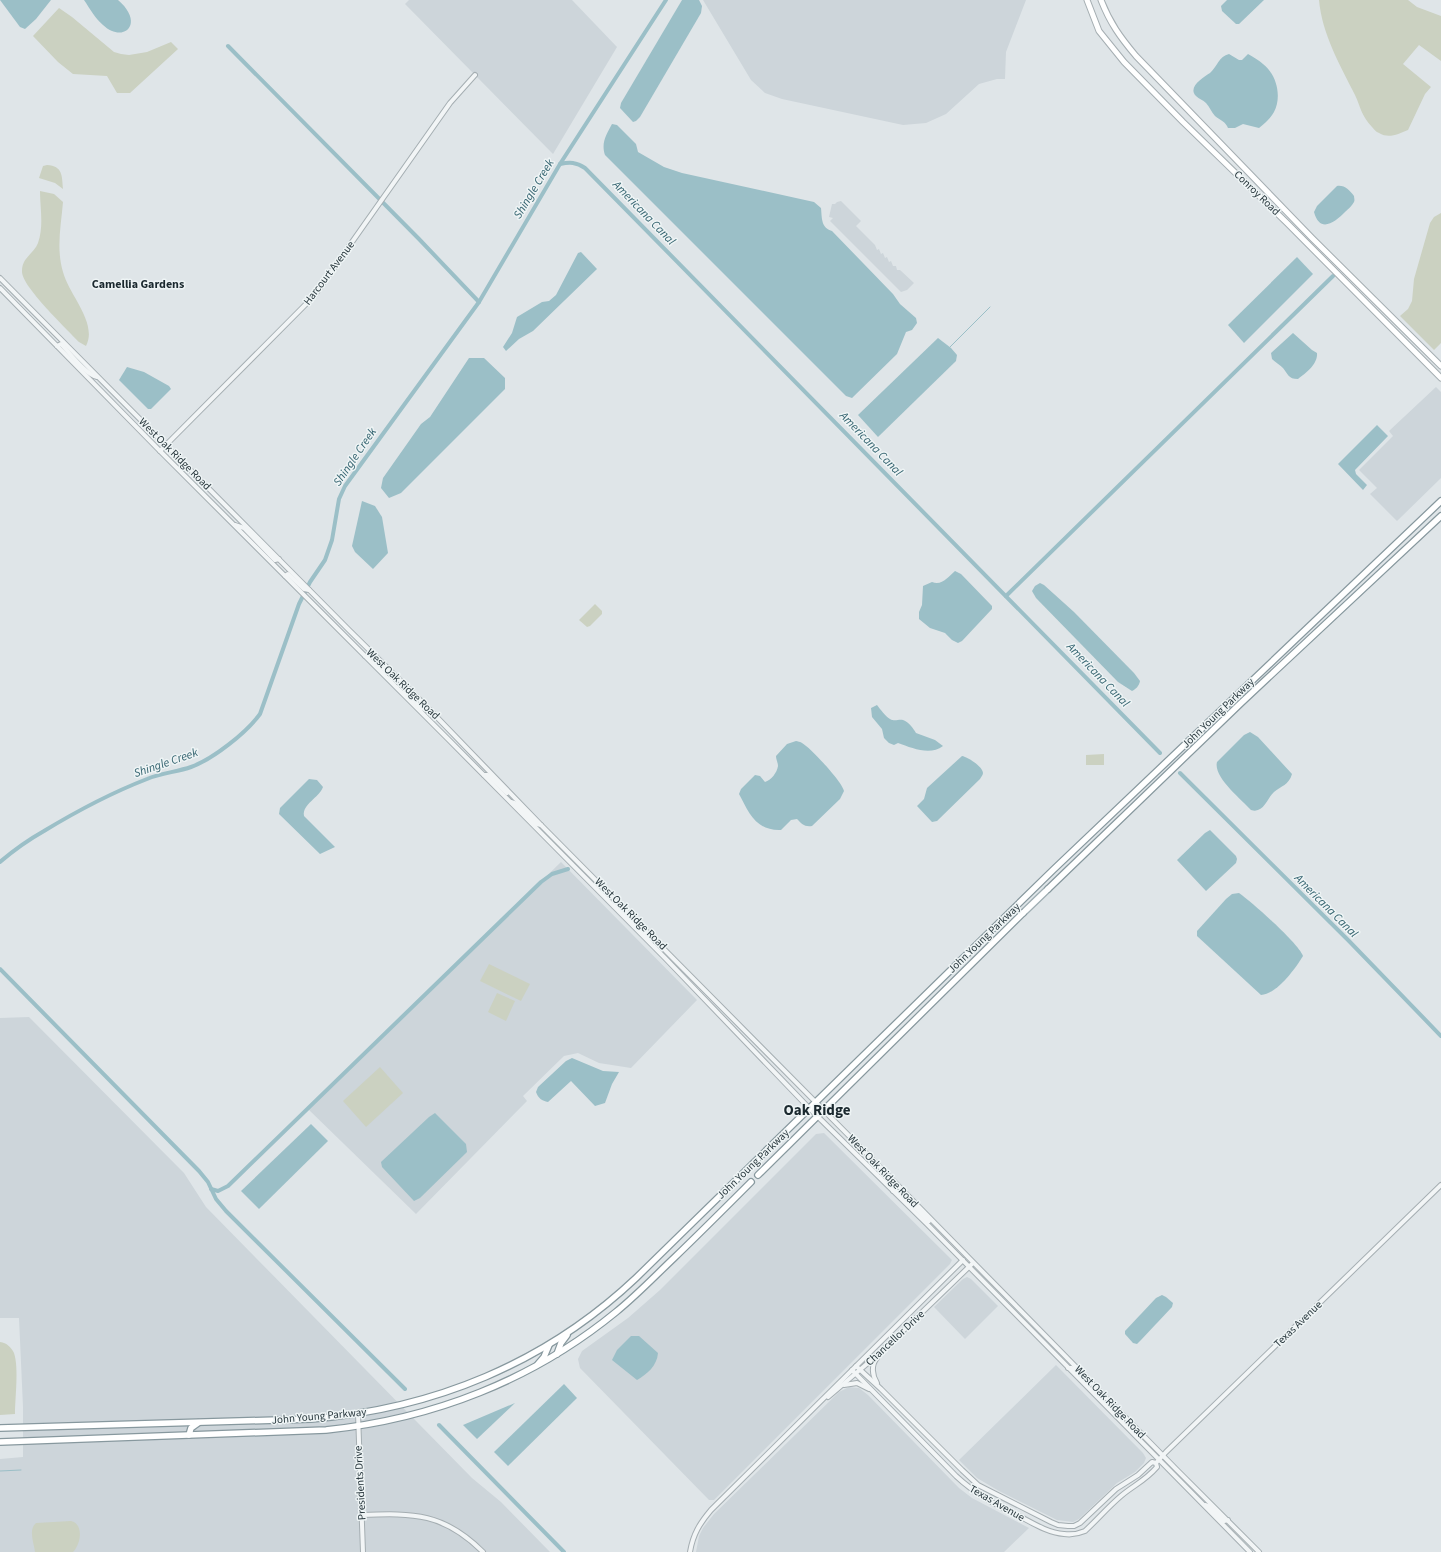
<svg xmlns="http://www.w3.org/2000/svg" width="1441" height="1552" font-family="'Source Sans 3',sans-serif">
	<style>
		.built { fill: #cdd5da }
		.green { fill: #cbd1c1 }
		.water { fill: #9bbfc7 }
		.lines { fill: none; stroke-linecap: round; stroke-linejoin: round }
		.stream { stroke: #9bbfc7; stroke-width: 1 }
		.canal { stroke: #9bbfc7; stroke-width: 4 }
		.tertiary-casing { stroke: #a5aeb2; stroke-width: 6 }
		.secondary-casing { stroke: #a5aeb2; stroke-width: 7 }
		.primary-casing { stroke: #9faeb3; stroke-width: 8 }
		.trunk-casing { stroke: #87989e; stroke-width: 8 }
		.tertiary { stroke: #f2f5f6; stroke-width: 4 }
		.secondary { stroke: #fff; stroke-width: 5 }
		.primary { stroke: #fff; stroke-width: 5.5 }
		.trunk { stroke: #fff; stroke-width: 5.5 }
		.labels { text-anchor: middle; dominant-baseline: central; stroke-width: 3; stroke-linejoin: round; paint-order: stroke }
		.street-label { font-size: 11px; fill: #29383e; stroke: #eef4f5 }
		.water-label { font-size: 12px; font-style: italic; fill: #356470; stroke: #eef4f5 }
		.neighbourhood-label { font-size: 12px; font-weight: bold; fill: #1b292f; stroke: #eef4f5 }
		.district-label { font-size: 15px; font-weight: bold; fill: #1b292f; stroke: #eef4f5 }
	</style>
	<rect width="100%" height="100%" fill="#dfe5e8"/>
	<!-- built -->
	<g class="built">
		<polygon points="409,0 572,0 617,47 553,154 405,4"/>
		<polygon points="703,0 1026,0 1006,52 1005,79 997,79 979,84 946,114 926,123 903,125 782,99 765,93 751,80"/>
		<polygon points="841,201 861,221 856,226 875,245 877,250 879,249 881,254 883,253 885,258 887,257 889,262 891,261 893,266 896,266 897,270 900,270 914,283 907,290 901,292 830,221 833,218 829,217 832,204 835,204 837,202"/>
		<polygon points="1436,387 1441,392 1441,478 1397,521 1370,494 1377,488 1359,470 1393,436 1389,431"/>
		<polygon points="561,862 697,1000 631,1068 599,1063 578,1053 564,1056 523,1096 527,1101 416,1214 308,1109"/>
		<polygon points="29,1017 184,1173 206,1207 472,1478 501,1502 550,1552 0,1552 0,1459 23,1457 23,1407 19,1318 0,1318 0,1018"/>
		<polygon points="824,1133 952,1260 950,1264 714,1500 709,1500 580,1368 578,1359 582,1351 628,1318 660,1290 816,1134"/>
		<polygon points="967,1277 971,1279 998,1306 965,1339 934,1307 963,1279"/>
		<polygon points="1056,1365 1143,1453 1146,1458 1144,1463 1135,1472 1117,1483 1079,1519 1073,1522 1057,1520 999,1491 977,1478 959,1460"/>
		<polygon points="849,1387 859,1388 868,1395 959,1488 972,1498 1029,1528 1004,1552 696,1552 699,1536 703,1528 714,1514 839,1392"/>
	</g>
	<!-- green -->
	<g class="green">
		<path d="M1319 0H1408L1417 7 1441 16V61L1419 45 1403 64 1431 87 1425 94 1408 130C1398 134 1389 139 1379 133 1376 132 1374 129 1372 127 1361 115 1361 108 1355 95 1340 65 1322 34 1319 0Z"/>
		<polygon points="59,8 72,17 114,52 121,54 129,55 147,52 171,42 178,49 130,93 117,93 107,76 73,74 58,62 33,36"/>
		<path d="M47 165C63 166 62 176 63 189L55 183 39 178 43 166Z"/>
		<path d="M40 191 54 194 63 202C61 226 56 248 63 272 69 295 98 323 86 346L79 342C67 329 21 286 22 271 22 257 34 254 38 243 44 225 40 209 40 191Z"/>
		<polygon points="1441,213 1441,343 1434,350 1400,316 1408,309 1412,301 1414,279 1430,223 1434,217"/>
		<polygon points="595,604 602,611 602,614 590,626 587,627 579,620"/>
		<polygon points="1104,754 1104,765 1086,765 1086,755"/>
		<polygon points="489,964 530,984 521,1001 480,981"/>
		<polygon points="497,993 515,1001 506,1021 488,1012"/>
		<polygon points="380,1067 403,1093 366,1127 343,1101"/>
		<path d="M0 1342C7 1343 11 1347 14 1353 19 1368 15 1398 15 1414L0 1415Z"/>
		<path d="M71 1521C84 1524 81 1544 73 1552H35C34 1543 28 1530 36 1523Z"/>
	</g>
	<!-- water -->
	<g class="water">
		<polygon points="0,0 51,0 36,19 25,29 20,27"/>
		<path d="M84 0H118C146 24 123 44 103 25 95 18 90 9 84 0Z"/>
		<polygon points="682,0 699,0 702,6 701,13 640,117 636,121 633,122 620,108 621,103"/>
		<polygon points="1227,0 1264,0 1239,24 1236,24 1222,11 1221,6"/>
		<path d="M1229 54 1239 60H1242L1248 54C1253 57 1259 60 1263 64 1277 75 1282 97 1274 112 1270 119 1265 123 1259 128L1243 124 1235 128H1228C1226 122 1220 120 1215 116 1211 112 1210 107 1206 103 1203 100 1199 99 1196 96 1187 87 1204 77 1210 73 1217 67 1219 56 1229 54Z"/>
		<path d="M612 124 617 125 636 144 638 152 664 167 682 173 814 202 821 208C822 218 821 228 832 231L893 294 900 304 916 318 917 323 912 330 906 332 897 354 852 398 846 396 605 155C601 143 606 135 612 124Z"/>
		<path d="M1337 186C1345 185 1349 190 1354 196 1354 198 1355 200 1354 202 1352 206 1348 209 1345 212 1335 222 1320 234 1314 212L1317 206Z"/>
		<polygon points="581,252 597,269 533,331 519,339 506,351 503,347 512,333 517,317 542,302 549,301 556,295 578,253"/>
		<polygon points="1297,257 1313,274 1244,343 1228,325"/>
		<path d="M1293 333 1312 350 1317 353C1318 364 1306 373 1298 379 1288 379 1288 374 1283 368 1280 365 1275 362 1272 359L1271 353Z"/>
		<polygon points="938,338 951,348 957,355 956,361 878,437 858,415"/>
		<polygon points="469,358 484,358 505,378 505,389 401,493 389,498 381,488 383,478 421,424 430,417"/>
		<polygon points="127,367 144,372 169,386 171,389 151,409 148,409 119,380"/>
		<polygon points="1377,425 1388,436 1355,470 1356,474 1367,485 1363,490 1338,464"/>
		<polygon points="362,501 375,506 382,517 388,553 373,569 355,552 352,546"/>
		<path d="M955 571 961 574 992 606V609L962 641 958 643 952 640 945 633 930 628 919 619V612L922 605 923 586 932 582C942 586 948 577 955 571Z"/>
		<path d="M1040 583 1044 585 1074 612 1134 673 1140 681C1139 686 1136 689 1132 691L1118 682 1036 598 1032 591 1035 586Z"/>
		<path d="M877 705C881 710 885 716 890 719 895 722 898 719 903 720 909 722 913 728 916 733L935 740 943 746C930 756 912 748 898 743L894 745 889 743 884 738 882 729 872 717 871 708Z"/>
		<path d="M1250 732 1258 737 1292 774C1289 785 1281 786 1274 792 1267 798 1264 814 1251 810 1241 799 1213 777 1217 762L1244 735Z"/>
		<path d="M796 741C797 741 801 742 802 743 811 748 843 783 844 791L840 799 812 826C804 827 802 824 797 819L791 820 781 830C756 831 749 813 739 794L741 789 755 775 760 776 765 782C771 780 777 773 778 766 778 763 776 759 776 756L787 744Z"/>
		<path d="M962 756C968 757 983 767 983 773 983 775 981 777 980 779L937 821 932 822 917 806 924 799 927 788Z"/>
		<path d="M309 779 317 780 323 787C319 798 302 804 304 816L335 847 320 854 279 814 280 808Z"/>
		<polygon points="1210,830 1236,856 1237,859 1236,863 1206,891 1177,860 1205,833"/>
		<path d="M1239 893C1253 903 1298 943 1303 956 1295 969 1277 994 1261 995L1197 936V931L1226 899 1232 894Z"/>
		<path d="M572 1058 603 1071 619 1072 612 1084 605 1103 595 1106 571 1081 548 1102C542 1101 538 1098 536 1092L538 1087 566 1061Z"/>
		<polygon points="435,1113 466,1144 467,1152 420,1198 414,1201 382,1167 381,1162 429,1117"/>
		<polygon points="311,1124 328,1141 259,1209 241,1191"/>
		<polygon points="1162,1295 1166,1297 1173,1303 1172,1307 1141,1340 1137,1344 1133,1343 1125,1334 1125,1331 1156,1298"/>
		<path d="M631 1336H639L658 1353C657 1366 647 1374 637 1380L612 1360 617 1350Z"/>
		<polygon points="564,1384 577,1398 508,1466 494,1452"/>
		<polygon points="515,1403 477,1439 463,1425"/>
	</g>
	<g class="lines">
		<!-- stream -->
		<g class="stream">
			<polyline points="950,347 990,307"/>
			<polyline points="0,1471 21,1470"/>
		</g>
		<!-- canal -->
		<g class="canal">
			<polyline points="228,46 419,239 479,302"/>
			<path d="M560 164C570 162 576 162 585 168L1160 753"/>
			<polyline points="1006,596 1333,276"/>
			<polyline points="1180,773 1349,941 1441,1036"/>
			<path d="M0 862C14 850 28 840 44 831 77 811 111 793 147 779 161 773 177 772 191 767 213 759 246 733 260 714L299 604 310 582 325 560 332 540 339 499 345 486 479 302 560 164 666 0"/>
			<polyline points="0,969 199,1171 208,1182 216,1199 226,1211 405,1389"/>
			<polyline points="211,1189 218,1191 228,1186 541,882 552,874 568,869"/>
			<polyline points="439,1425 564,1552"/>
		</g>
		<defs>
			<g id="tertiary">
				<polyline points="0,278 349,630 428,708 541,825 872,1159 1177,1470 1259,1552"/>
				<polyline points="0,288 160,451 447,738 665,958 810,1109 927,1224 1250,1552"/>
				<path d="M57 346 61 344C69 352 86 375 97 377"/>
				<polyline points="160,451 314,296 450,103 475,75"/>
				<polyline points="235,525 244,528 275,560 279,559"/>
				<polyline points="285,576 288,574 304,589 309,590"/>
				<polyline points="365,656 371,656 385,671 389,670"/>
				<polyline points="403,693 408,694 421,708 431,712"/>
				<polyline points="484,775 488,775 507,793"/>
				<polyline points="511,802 517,804 537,824 541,825"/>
				<polyline points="614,906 618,907 648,937 656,941"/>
				<polyline points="893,1191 899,1192 902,1194 929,1221"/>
				<polyline points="856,1366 881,1389 962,1470 978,1485 1051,1522 1058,1525 1068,1526 1074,1526 1080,1523 1116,1489 1138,1475 1152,1462 1156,1463"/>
				<polyline points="1068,1368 1072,1368 1078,1374 1082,1373"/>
				<path d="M852 1370 956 1476C975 1494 998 1506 1021 1517 1034 1524 1049 1533 1064 1534 1071 1535 1078 1534 1085 1531 1097 1520 1108 1507 1121 1496 1134 1485 1145 1481 1157 1467L1156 1463 1166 1452 1441 1185"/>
				<path d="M877 1383C872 1375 871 1365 877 1358"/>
				<polyline points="844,1385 857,1383 869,1389"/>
				<polyline points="828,1397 882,1351 973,1263"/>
				<polyline points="358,1414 363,1552"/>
				<polyline points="1205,1505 1208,1506 1224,1521 1228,1520"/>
				<path d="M362 1515C414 1513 444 1513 483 1552"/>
				<path d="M690 1552C693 1534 700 1523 711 1510L963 1260"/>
			</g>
			<g id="secondary">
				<polyline points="1087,0 1099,31 1124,62 1183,122 1287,223 1441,378"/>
				<path d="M1101 0C1110 23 1120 37 1136 56L1312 238 1441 366"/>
			</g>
			<polyline id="primary" points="1023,913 1048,889"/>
			<g id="trunk">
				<polyline points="1048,889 1241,703 1441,516"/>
				<polyline points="758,1175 1023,913"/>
				<polyline points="557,1354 561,1343 567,1335"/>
				<polyline points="538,1364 544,1357 549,1345"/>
				<path d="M0 1428 311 1419C434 1409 546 1363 636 1278L1053 870 1441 501"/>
				<polyline points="189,1435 191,1428 198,1423"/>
				<path d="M0 1442 326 1430C433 1419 533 1380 616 1312 637 1295 655 1276 674 1258 700 1233 726 1207 751 1182"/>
			</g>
		</defs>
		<!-- tertiary casing -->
		<use href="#tertiary" class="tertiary-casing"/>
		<!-- secondary casing -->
		<use href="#secondary" class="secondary-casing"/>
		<!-- primary casing -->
		<use href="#primary" class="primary-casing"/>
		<!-- trunk casing -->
		<use href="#trunk" class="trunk-casing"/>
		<!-- tertiary -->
		<use href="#tertiary" class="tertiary"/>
		<!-- secondary -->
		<use href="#secondary" class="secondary"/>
		<!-- primary -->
		<use href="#primary" class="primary"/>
		<!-- trunk -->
		<use href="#trunk" class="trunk"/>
	</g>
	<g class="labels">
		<!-- street labels -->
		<g class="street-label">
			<text transform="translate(1257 193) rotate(44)">Conroy Road</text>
			<text transform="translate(329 273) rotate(-53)">Harcourt Avenue</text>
			<text transform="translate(175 454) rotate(45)">West Oak Ridge Road</text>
			<text transform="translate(403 684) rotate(44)">West Oak Ridge Road</text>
			<text transform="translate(1218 713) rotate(-44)">John Young Parkway</text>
			<text transform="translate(631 914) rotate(45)">West Oak Ridge Road</text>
			<text transform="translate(984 938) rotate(-44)">John Young Parkway</text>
			<text transform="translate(753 1164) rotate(-44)">John Young Parkway</text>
			<text transform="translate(883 1171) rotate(46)">West Oak Ridge Road</text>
			<text transform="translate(1298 1324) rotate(-44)">Texas Avenue</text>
			<text transform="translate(895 1338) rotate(-43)">Chancellor Drive</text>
			<text transform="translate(1110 1402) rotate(46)">West Oak Ridge Road</text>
			<text transform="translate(319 1416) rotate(-5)">John Young Parkway</text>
			<text transform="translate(360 1483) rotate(-93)">Presidents Drive</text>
			<text transform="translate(997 1503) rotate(30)">Texas Avenue</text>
		</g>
		<!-- water labels -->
		<g class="water-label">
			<text transform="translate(534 189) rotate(-59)">Shingle Creek</text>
			<text transform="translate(644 213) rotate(46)">Americana Canal</text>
			<text transform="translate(871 444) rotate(46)">Americana Canal</text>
			<text transform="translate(355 457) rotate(-56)">Shingle Creek</text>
			<text transform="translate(1098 675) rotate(46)">Americana Canal</text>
			<text transform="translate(166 763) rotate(-19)">Shingle Creek</text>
			<text transform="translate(1326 906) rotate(45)">Americana Canal</text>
		</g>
		<!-- neighbourhood labels -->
		<g class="neighbourhood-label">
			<text x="138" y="284">Camellia Gardens</text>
		</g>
		<!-- district labels -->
		<g class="district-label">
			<text x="817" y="1110">Oak Ridge</text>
		</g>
	</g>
</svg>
